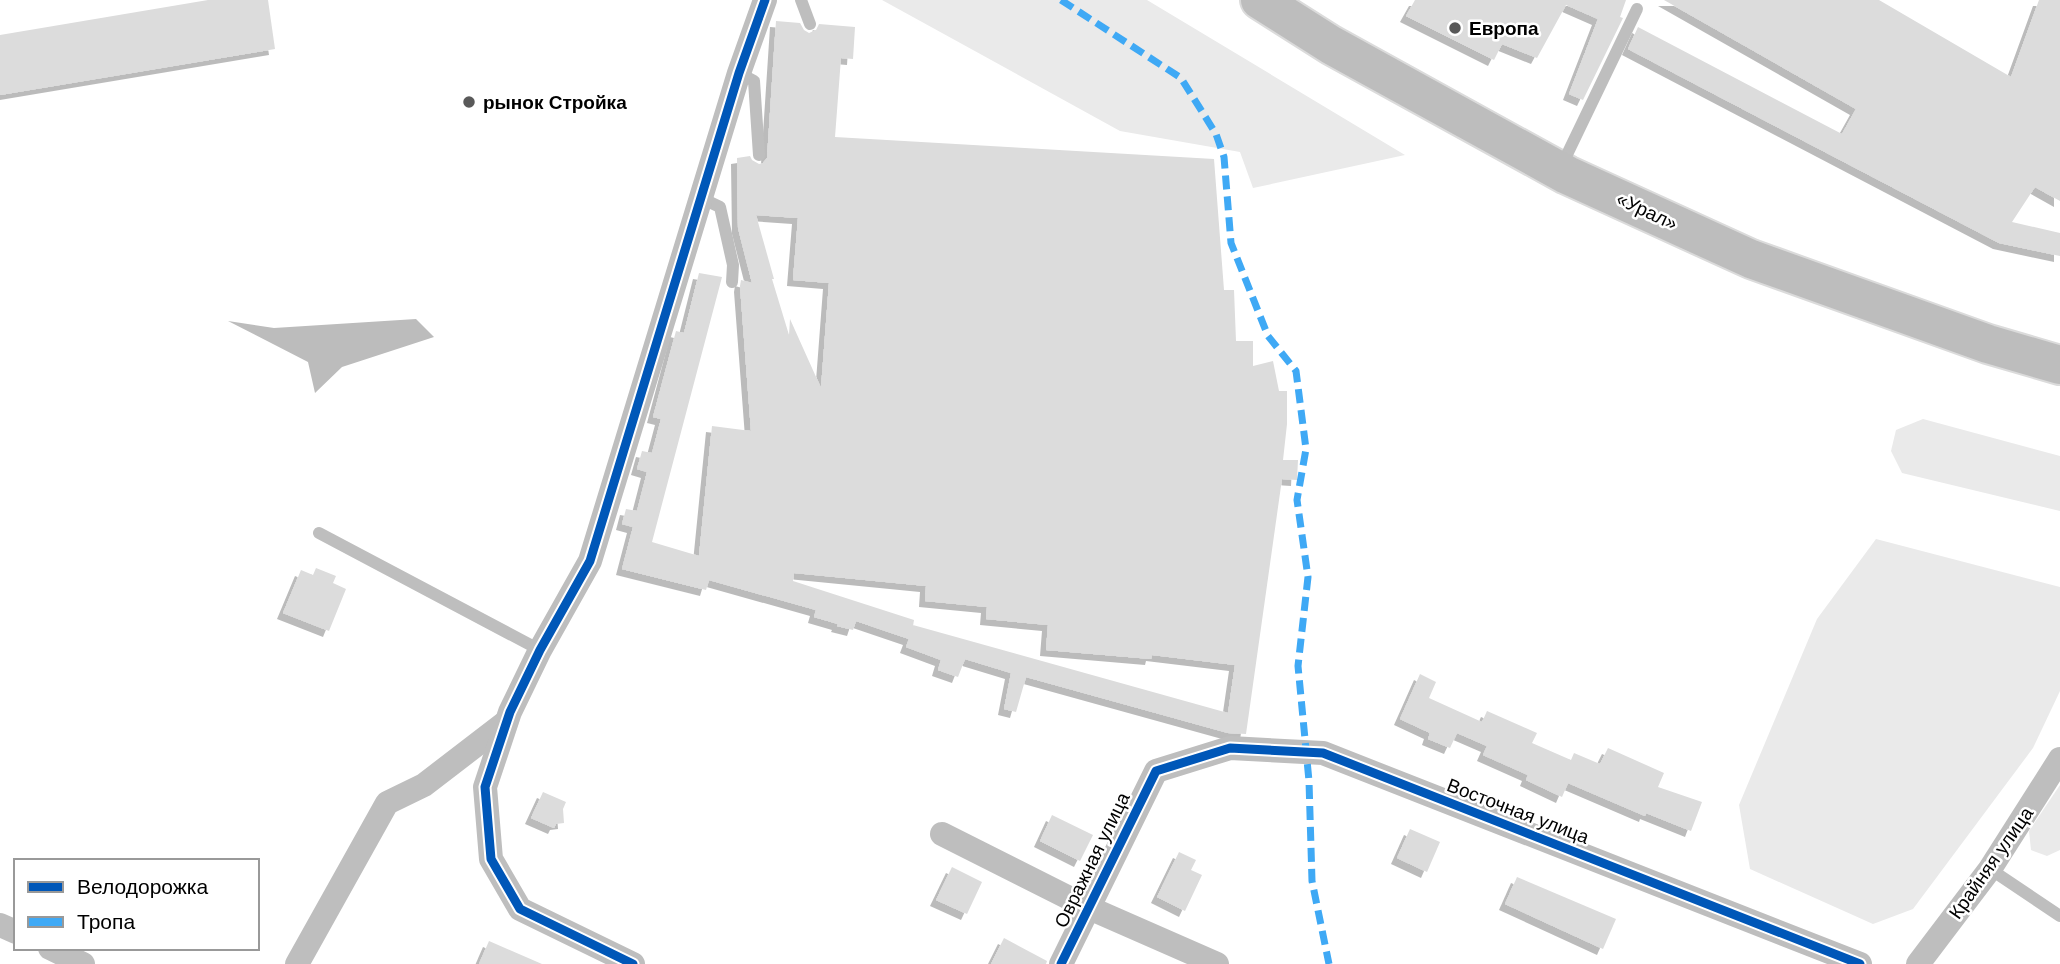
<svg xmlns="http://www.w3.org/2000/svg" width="2060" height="964" font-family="Helvetica,sans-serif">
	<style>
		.green { fill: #eaeaea }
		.water { fill: #bcbcbc }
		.building { fill: #dcdcdc; fill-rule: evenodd; filter: url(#shadow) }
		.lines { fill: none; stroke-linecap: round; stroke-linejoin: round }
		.highway-casing { stroke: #dbdbdb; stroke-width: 42 }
		.lane { stroke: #bebebe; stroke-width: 12 }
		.street { stroke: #bebebe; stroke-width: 24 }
		.highway { stroke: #bdbdbd; stroke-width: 38 }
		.quiet { stroke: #3fa9f5; stroke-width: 7; stroke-dasharray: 14 7; stroke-linecap: butt }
		.cycleway-casing { stroke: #fff; stroke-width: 13 }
		.cycleway { stroke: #0057b8; stroke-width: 9 }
		.poi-dot { fill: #595959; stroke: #fff; stroke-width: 2.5 }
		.labels { text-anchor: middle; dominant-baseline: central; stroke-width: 5; stroke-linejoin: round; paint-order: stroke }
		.poi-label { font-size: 19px; font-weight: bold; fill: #000; stroke: #fff; text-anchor: start }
		.street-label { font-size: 19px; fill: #000; stroke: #fff }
	</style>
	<defs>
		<filter id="shadow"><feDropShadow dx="-6" dy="6" stdDeviation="0" flood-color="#0004"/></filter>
	</defs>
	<rect width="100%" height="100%" fill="#fff"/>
	<!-- green -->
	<g class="green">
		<polygon points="882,0 1147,0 1405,155 1253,188 1240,152 1120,131"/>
		<polygon points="1923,419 2060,456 2060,511 1902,473 1891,451 1896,430"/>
		<polygon points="1876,539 2060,587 2060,691 2033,748 1913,909 1873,924 1750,869 1739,805 1817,619"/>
		<polygon points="2060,785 2060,850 2047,856 2031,850 2029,831"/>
	</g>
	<!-- water -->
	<polygon class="water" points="416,319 434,337 342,367 315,393 308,362 228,321 274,328"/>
	<!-- building -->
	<g class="building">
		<polygon points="208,0 268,0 275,49 0,95 0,35"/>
		<polygon points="1415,0 1626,0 1620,17 1623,18 1583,100 1569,94 1598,19 1566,5 1537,58 1502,44 1494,60 1406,16"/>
		<polygon points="1664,0 1879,0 2011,77 2039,0 2060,0 2060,201 2035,187 2012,222 2060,233 2060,256 1999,243 1628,49 1638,27 1842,134 1856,109"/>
		<path d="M776 21 800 23 804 30 809 33 816 30 819 24 855 27 853 59 841 58 835 137 1214 159 1224 290H1234L1236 341H1253V366L1273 361 1279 391H1287V424L1283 460H1298L1297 480 1282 479 1246 734 1228 733 1026 677 1016 712 1004 709 1011 673 965 659 958 677 938 670 941 660 906 647 909 639 856 621 853 630 837 626 838 624 814 617 816 610 709 580 706 590 622 569 633 527 622 524 626 509 637 511 647 472 637 469 642 451 652 453 661 419 653 417 676 331 684 333 699 273 722 277 652 542 699 556 712 426 751 431 740 286 741 280 752 283 738 228 737 158 750 156 752 160 759 164 763 163 767 158ZM756 215 798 218 793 280 829 283 821 388 790 319 789 335 772 279H774ZM794 573 926 586 925 601 987 607 986 619 1048 625 1046 650 1151 659 1152 655 1235 665 1228 713 913 625V626L914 620 793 581Z"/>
		<polygon points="316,568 336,576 333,583 346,589 329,631 283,613 301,570 313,575"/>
		<polygon points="1420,674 1436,682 1429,698 1482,722 1487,711 1537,733 1532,743 1571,760 1574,753 1600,764 1608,748 1664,773 1658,787 1702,802 1691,831 1646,813 1645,816 1568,783 1562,797 1526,780 1528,775 1483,755 1487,746 1457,733 1450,748 1428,739 1430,733 1400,719"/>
		<polygon points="543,792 566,802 563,809 564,823 556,824 554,828 531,818"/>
		<polygon points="1052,815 1093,835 1080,861 1040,841"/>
		<polygon points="1410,829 1440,842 1427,872 1397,858"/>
		<polygon points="1179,852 1196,860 1191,870 1202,875 1185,911 1157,897"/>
		<polygon points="952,867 982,882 967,914 936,900"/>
		<polygon points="1517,877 1616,919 1603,949 1505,904"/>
		<polygon points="1004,938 1047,961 1046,964 991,964"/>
		<polygon points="489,941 542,964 479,964"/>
	</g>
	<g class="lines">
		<defs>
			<polyline id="highway" points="1260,0 1331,45 1567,175 1751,259 1988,344 2060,365"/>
		</defs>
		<!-- highway casing -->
		<use href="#highway" class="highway-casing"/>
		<!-- lane -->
		<g class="lane">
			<polyline points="801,0 810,24"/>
			<polyline points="739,73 754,81 759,155"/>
			<polyline points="1561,167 1637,9"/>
			<polyline points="701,198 720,207 733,265 732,282"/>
			<polyline points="319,533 540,650"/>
			<polyline points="1990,869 2060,916"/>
		</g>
		<!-- street -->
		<g class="street">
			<polyline points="942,834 1087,907 1217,964"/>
			<polyline points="0,925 16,932"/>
			<polyline points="50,948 83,964"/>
			<polyline points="297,964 387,803 424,785 506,722"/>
			<polyline points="633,964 520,909 491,859 485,787 510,712 540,650 590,561 739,73 765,0"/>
			<polyline points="1061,964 1156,771 1230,748 1323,753 1860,964"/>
			<polyline points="1918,964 1990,869 2060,759"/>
		</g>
		<!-- highway -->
		<use href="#highway" class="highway"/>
		<!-- quiet -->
		<polyline class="quiet" points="1061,0 1181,78 1216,134 1224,157 1231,243 1268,336 1296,371 1306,449 1297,500 1308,577 1298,666 1309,781 1312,881 1329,964"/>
		<defs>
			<g id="cycleway">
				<polyline points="633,964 520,909 491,859 485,787 510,712 540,650 590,561 739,73 765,0"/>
				<polyline points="1061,964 1156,771 1230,748 1323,753 1860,964"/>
			</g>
		</defs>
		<!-- cycleway casing -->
		<use href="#cycleway" class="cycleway-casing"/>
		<!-- cycleway -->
		<use href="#cycleway" class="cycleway"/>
	</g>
	<!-- markers -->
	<g class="poi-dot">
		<circle cx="1455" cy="28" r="7"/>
		<circle cx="469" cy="102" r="7"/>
	</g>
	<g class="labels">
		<!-- poi labels -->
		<g class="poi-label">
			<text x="1469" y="28">Европа</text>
			<text x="483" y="102">рынок Стройка</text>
		</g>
		<!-- street labels -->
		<g class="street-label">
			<text transform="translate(1647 211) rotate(25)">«Урал»</text>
			<text transform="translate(1518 811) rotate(21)">Восточная улица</text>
			<text transform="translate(1092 860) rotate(-64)">Овражная улица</text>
			<text transform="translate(1991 863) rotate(-55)">Крайняя улица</text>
		</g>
	</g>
	<!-- legend -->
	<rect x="14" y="859" width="245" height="91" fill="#ffffff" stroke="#999999" stroke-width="2"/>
	<rect x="28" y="882" width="35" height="10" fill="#0057b8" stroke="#999999" stroke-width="2"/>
	<text x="77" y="894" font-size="21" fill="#000000">Велодорожка</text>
	<rect x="28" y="917" width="35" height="10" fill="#3fa9f5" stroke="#999999" stroke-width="2"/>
	<text x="77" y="929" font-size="21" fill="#000000">Тропа</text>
</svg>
